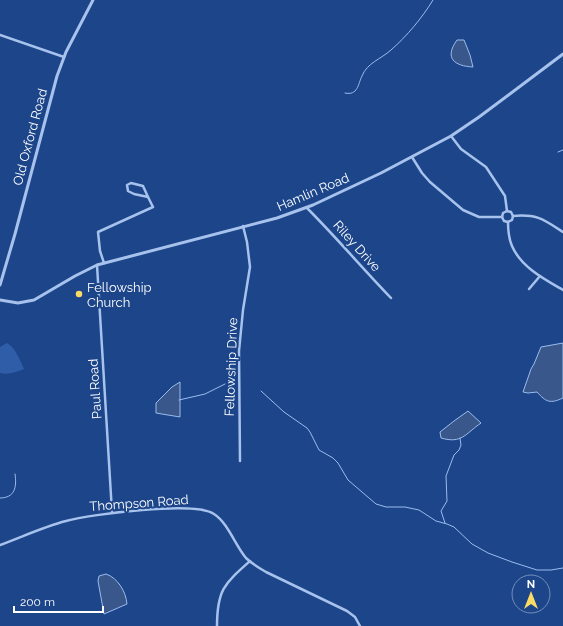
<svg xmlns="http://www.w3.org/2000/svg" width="563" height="626" font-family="Raleway,sans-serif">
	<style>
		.green { fill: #305da8 }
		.water { fill: #39578a; stroke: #9bbcee }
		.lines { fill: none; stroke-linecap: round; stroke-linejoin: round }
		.stream { stroke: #9bbcee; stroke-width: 1 }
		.minor { stroke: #a7c2ec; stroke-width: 2.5 }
		.tertiary { stroke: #a7c2ec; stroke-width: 3 }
		.poi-dot { fill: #fcdb65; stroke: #1c458a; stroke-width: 1.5 }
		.labels { text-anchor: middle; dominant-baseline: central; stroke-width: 4; stroke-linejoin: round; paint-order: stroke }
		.street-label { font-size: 13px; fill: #fff; stroke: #1c458a }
		.poi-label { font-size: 13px; fill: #fff; stroke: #1c458a; text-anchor: start }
	</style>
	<rect width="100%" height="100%" fill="#1c458a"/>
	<!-- green -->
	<path class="green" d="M7 343C15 347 20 360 24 369 16 372 9 375 0 373V347Z"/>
	<!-- water -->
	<g class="water">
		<path d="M457 40H464L470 55 473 67C454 66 444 58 457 40Z"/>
		<path d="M563 343V398C550 404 546 402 537 392L528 393 523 392 531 369 534 364 541 347Z"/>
		<polygon points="180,382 180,417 156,413 156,403 172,387"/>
		<path d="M468 411 481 423C465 434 462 444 441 438L440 432 454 421Z"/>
		<path d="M106 574C118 578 126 592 127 604L104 614 98 581 99 576Z"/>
	</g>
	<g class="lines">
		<!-- stream -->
		<g class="stream">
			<path d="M345 93C358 96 358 84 362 76 367 63 381 59 391 50 407 36 422 18 433 0"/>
			<polyline points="558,152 563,150"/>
			<polyline points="261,391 284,412 307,428 310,432 319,450 333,458 338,463 348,480 376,504 386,507 405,507 419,510 436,521 447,524 454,527 472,544 488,553 512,562 537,570 551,570 563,568"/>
			<polyline points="179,400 205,394 225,384"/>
			<path d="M0 498C15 498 17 487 15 474"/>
			<polyline points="445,523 441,511 447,501 446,476 454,455 459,450 461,445 460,438"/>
		</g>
		<!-- minor -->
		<g class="minor">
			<polyline points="0,35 64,57"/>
			<polyline points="451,136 461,149 486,167 505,196 507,211"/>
			<polyline points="412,157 422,173 430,182 463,210 479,217 502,217"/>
			<polygon points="131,183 143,186 148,197 134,194 128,191 127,185"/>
			<path d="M307 208C336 237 362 268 391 298"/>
			<polyline points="507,211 511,212 513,216"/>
			<path d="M513 216C537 214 543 219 563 232"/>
			<polyline points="502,217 503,213 507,211"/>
			<polyline points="502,217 504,221 508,222"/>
			<path d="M508 222C508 230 509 239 512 246 521 267 544 279 563 290"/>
			<polyline points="508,222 512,220 513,216"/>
			<polyline points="104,263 100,251 98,232 153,207 148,197"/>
			<polyline points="97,265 112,512"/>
			<polyline points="529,289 540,276"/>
			<polyline points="240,461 239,351 243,310 250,267 247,242 243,226"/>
			<path d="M0 545C22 537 43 527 66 521 91 514 195 501 214 514 228 523 235 545 246 558 252 564 259 568 266 572L347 611 355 617 360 626"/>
			<path d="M217 626C217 590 224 584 250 561"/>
		</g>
		<!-- tertiary -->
		<g class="tertiary">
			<polyline points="0,285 15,234 57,76 66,52 93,0"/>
			<polyline points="0,300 18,303 34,300 75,276 97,265 277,218 313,205 381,173 451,136 479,117 563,54"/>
		</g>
	</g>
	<!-- markers -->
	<circle class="poi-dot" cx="79" cy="294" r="4"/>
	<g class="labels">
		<!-- street labels -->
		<g class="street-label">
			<text transform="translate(30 137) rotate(-75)">Old Oxford Road</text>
			<text transform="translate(313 192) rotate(-23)">Hamlin Road</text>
			<text transform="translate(357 246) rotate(48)">Riley Drive</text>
			<text transform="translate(231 367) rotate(-88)">Fellowship Drive</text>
			<text transform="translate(95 389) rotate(-94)">Paul Road</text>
			<text transform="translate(139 503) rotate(-4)">Thompson Road</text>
		</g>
		<!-- poi labels -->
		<g class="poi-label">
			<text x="87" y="287">Fellowship<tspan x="87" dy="15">Church</tspan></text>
		</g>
	</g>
	<!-- north arrow -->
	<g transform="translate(531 594)"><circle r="19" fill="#1c458a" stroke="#778fb9"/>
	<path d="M0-3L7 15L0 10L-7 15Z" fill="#fcdb65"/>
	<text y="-6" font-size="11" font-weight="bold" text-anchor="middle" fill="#ffffff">N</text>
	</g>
	<!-- scale -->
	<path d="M14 606v6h89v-6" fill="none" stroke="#ffffff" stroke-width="2"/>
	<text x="20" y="606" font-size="12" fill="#ffffff" stroke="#1c458a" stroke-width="3" paint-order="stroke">200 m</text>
</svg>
